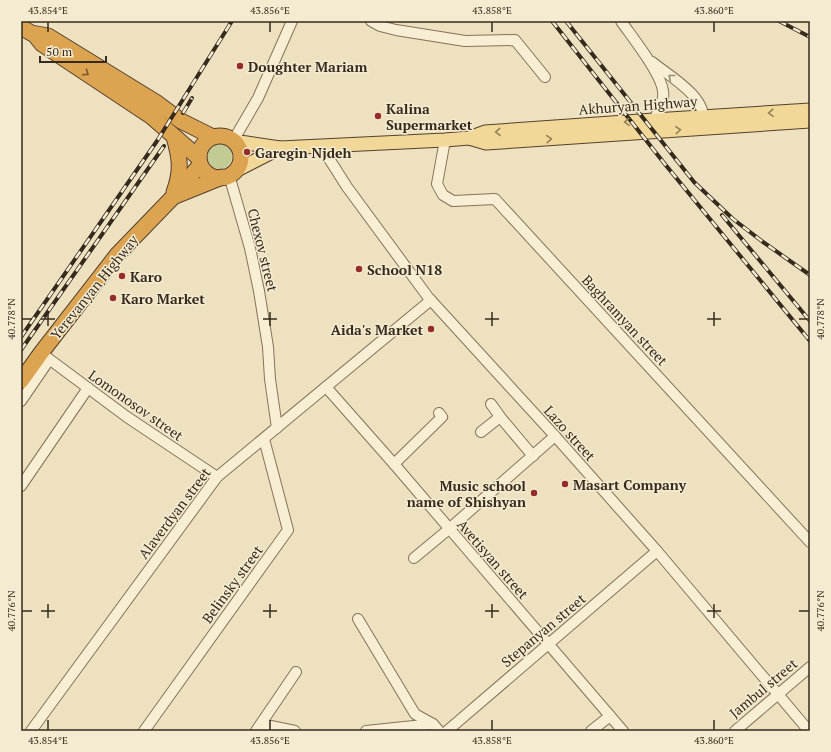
<svg xmlns="http://www.w3.org/2000/svg" width="831" height="752" font-family="'PT Serif',serif">
	<style>
		.green { fill: #c3cb95 }
		.lines { fill: none; stroke-linecap: round; stroke-linejoin: round }
		.minor-casing { stroke: #867259; stroke-width: 12 }
		.major-casing { stroke: #54402d; stroke-width: 15 }
		.highway-casing { stroke: #54402d; stroke-width: 17 }
		.minor { stroke: #f8eed3; stroke-width: 10 }
		.major { stroke: #f1d898; stroke-width: 13 }
		.highway { stroke: #dca351; stroke-width: 15 }
		.rail-casing { stroke: #362a1d; stroke-width: 4 }
		.rail { stroke: #f5ebd0; stroke-width: 2.5; stroke-dasharray: 8; stroke-linecap: butt }
		.oneway { stroke: #785a32 }
		.oneway2 { stroke: #978c78 }
		.oneway3 { stroke: #94815a }
		.ticks { fill: none; stroke: #362a1d; stroke-width: 1.5 }
		.poi-dot { fill: #942c29; stroke: #f5ebd0; stroke-width: 1.5 }
		.labels { text-anchor: middle; dominant-baseline: central; stroke-width: 3; stroke-linejoin: round; paint-order: stroke }
		.poi-label { font-size: 14px; font-weight: bold; fill: #362a1d; stroke: #f5ebd0; text-anchor: start }
		.street-label { font-size: 14px; fill: #362a1d; stroke: #f5ebd0 }
		.neatline { fill: none; stroke: #362a1d; stroke-width: 1.5 }
		.ticks-label { font-size: 10px; text-anchor: middle; fill: #362a1d }
	</style>
	<rect width="100%" height="100%" fill="#ede1c0"/>
	<!-- green -->
	<circle class="green" cx="219" cy="156" r="13"/>
	<g class="lines">
		<defs>
			<g id="minor">
				<polyline points="371,21 380,26 396,30 465,41 515,40 545,77"/>
				<path d="M621 21C632 37 661 73 663 91 665 101 658 111 654 120"/>
				<path d="M652 62C669 76 708 97 703 123"/>
				<polyline points="445,140 437,184 443,195 453,201 495,199 810,542"/>
				<polyline points="233,141 258,98 292,21"/>
				<polyline points="321,146 347,187 428,297 555,436 657,551 809,731"/>
				<polyline points="229,175 250,248 259,291 268,347 270,379 277,428"/>
				<polyline points="41,353 127,417 217,477"/>
				<polyline points="326,387 394,464 623,731"/>
				<polyline points="21,401 49,360"/>
				<polyline points="491,404 501,418 533,456"/>
				<polyline points="481,432 500,417"/>
				<polyline points="394,464 442,417 439,413"/>
				<polyline points="21,486 88,388"/>
				<polyline points="414,558 449,529 555,436"/>
				<polyline points="358,619 415,714 433,724"/>
				<polyline points="261,724 295,731"/>
				<polyline points="31,731 217,477 431,300"/>
				<polyline points="144,731 288,530 264,439"/>
				<polyline points="256,731 296,672"/>
				<polyline points="366,731 433,724 439,731"/>
				<polyline points="447,731 657,551"/>
				<polyline points="591,731 610,716"/>
				<polyline points="735,731 810,667"/>
			</g>
			<g id="major">
				<polyline points="469,138 486,143 810,121"/>
				<polyline points="233,141 280,148"/>
				<polyline points="235,171 280,148 445,140 469,138 485,132 654,120 810,110"/>
			</g>
			<g id="highway">
				<polyline points="21,27 31,33 48,36 157,103 181,121 213,137"/>
				<polyline points="34,34 42,44 152,117 199,158"/>
				<circle cx="220" cy="157" r="21"/>
				<path d="M174 192C182 171 180 158 174 137"/>
				<polyline points="175,196 222,177"/>
				<polyline points="21,381 41,353 117,255 173,197 200,165"/>
			</g>
		</defs>
		<!-- minor casing -->
		<use href="#minor" class="minor-casing"/>
		<!-- major casing -->
		<use href="#major" class="major-casing"/>
		<!-- highway casing -->
		<use href="#highway" class="highway-casing"/>
		<!-- minor -->
		<use href="#minor" class="minor"/>
		<!-- major -->
		<use href="#major" class="major"/>
		<!-- highway -->
		<use href="#highway" class="highway"/>
		<defs>
			<g id="rail">
				<polyline points="552,21 664,163 810,341"/>
				<polyline points="566,21 694,182 733,219 763,242 810,275"/>
				<polyline points="779,21 810,37"/>
				<polyline points="183,113 192,98"/>
				<polyline points="722,215 810,321"/>
				<polyline points="21,337 157,141 232,21"/>
				<polyline points="21,350 164,146"/>
			</g>
		</defs>
		<!-- rail casing -->
		<use href="#rail" class="rail-casing"/>
		<!-- rail -->
		<use href="#rail" class="rail"/>
	</g>
	<!-- one-way arrows -->
	<defs><path id="oneway-chevron" d="M-2-3.5L2.5 0L-2 3.5" fill="none" stroke-width="1.6" stroke-linecap="round" stroke-linejoin="round"/></defs>
	<use class="oneway" href="#oneway-chevron" transform="translate(86 73) rotate(34)"/>
	<use class="oneway2" href="#oneway-chevron" transform="translate(671 77) rotate(-141)"/>
	<g class="oneway3">
		<use href="#oneway-chevron" transform="translate(771 113) rotate(176)"/>
		<use href="#oneway-chevron" transform="translate(627 122) rotate(176)"/>
		<use href="#oneway-chevron" transform="translate(678 130) rotate(-5)"/>
		<use href="#oneway-chevron" transform="translate(498 132) rotate(176)"/>
		<use href="#oneway-chevron" transform="translate(549 139) rotate(-4)"/>
	</g>
	<!-- ticks -->
	<path class="ticks" d="M48 22V32M270 22V32M492 22V32M714 22V32M48 312V326M270 312V326M492 312V326M714 312V326M22 319H32M41 319H55M263 319H277M485 319H499M707 319H721M799 319H809M48 604V618M270 604V618M492 604V618M714 604V618M22 611H32M41 611H55M263 611H277M485 611H499M707 611H721M799 611H809M48 720V730M270 720V730M492 720V730M714 720V730"/>
	<!-- markers -->
	<g class="poi-dot">
		<circle cx="240" cy="66" r="4"/>
		<circle cx="378" cy="116" r="4"/>
		<circle cx="247" cy="152" r="4"/>
		<circle cx="359" cy="269" r="4"/>
		<circle cx="122" cy="276" r="4"/>
		<circle cx="113" cy="298" r="4"/>
		<circle cx="431" cy="329" r="4"/>
		<circle cx="565" cy="484" r="4"/>
		<circle cx="534" cy="493" r="4"/>
	</g>
	<g class="labels">
		<!-- poi labels -->
		<g class="poi-label">
			<text x="248" y="66">Doughter Mariam</text>
			<text x="386" y="108">Kalina<tspan x="386" dy="16">Supermarket</tspan></text>
			<text x="255" y="152">Garegin Njdeh</text>
			<text x="367" y="269">School N18</text>
			<text x="130" y="276">Karo</text>
			<text x="121" y="298">Karo Market</text>
			<text x="423" y="329" text-anchor="end">Aida's Market</text>
			<text x="573" y="484">Masart Company</text>
			<text x="526" y="485" text-anchor="end">Music school<tspan x="526" dy="16">name of Shishyan</tspan></text>
		</g>
		<!-- street labels -->
		<g class="street-label">
			<text transform="translate(638 105) rotate(-4)">Akhuryan Highway</text>
			<text transform="translate(263 250) rotate(76)">Chexov street</text>
			<text transform="translate(94 287) rotate(-51)">Yerevanyan Highway</text>
			<text transform="translate(625 320) rotate(47)">Baghramyan street</text>
			<text transform="translate(136 405) rotate(35)">Lomonosov street</text>
			<text transform="translate(570 433) rotate(48)">Lazo street</text>
			<text transform="translate(174 513) rotate(-53)">Alaverdyan street</text>
			<text transform="translate(493 559) rotate(49)">Avetisyan street</text>
			<text transform="translate(232 584) rotate(-54)">Belinsky street</text>
			<text transform="translate(543 630) rotate(-40)">Stepanyan street</text>
			<text transform="translate(763 688) rotate(-40)">Jambul street</text>
		</g>
	</g>
	<!-- border -->
	<rect width="831" height="752" fill="none" stroke="#f5ebd0" stroke-width="44"/>
	<!-- scale -->
	<path d="M40 56v6h66v-6" fill="none" stroke="#362a1d" stroke-width="2"/>
	<text x="46" y="56" font-size="12" fill="#362a1d" stroke="#f5ebd0" stroke-width="3" paint-order="stroke">50 m</text>
	<rect x="22" y="22" width="787" height="708" class="neatline"/>
	<g class="ticks-label">
		<text x="48" y="14">43.854°E</text>
		<text x="270" y="14">43.856°E</text>
		<text x="492" y="14">43.858°E</text>
		<text x="714" y="14">43.860°E</text>
		<text transform="translate(11 319) rotate(-90)" y="4">40.778°N</text>
		<text transform="translate(820 319) rotate(-90)" y="4">40.778°N</text>
		<text transform="translate(11 611) rotate(-90)" y="4">40.776°N</text>
		<text transform="translate(820 611) rotate(-90)" y="4">40.776°N</text>
		<text x="48" y="744">43.854°E</text>
		<text x="270" y="744">43.856°E</text>
		<text x="492" y="744">43.858°E</text>
		<text x="714" y="744">43.860°E</text>
	</g>
</svg>
